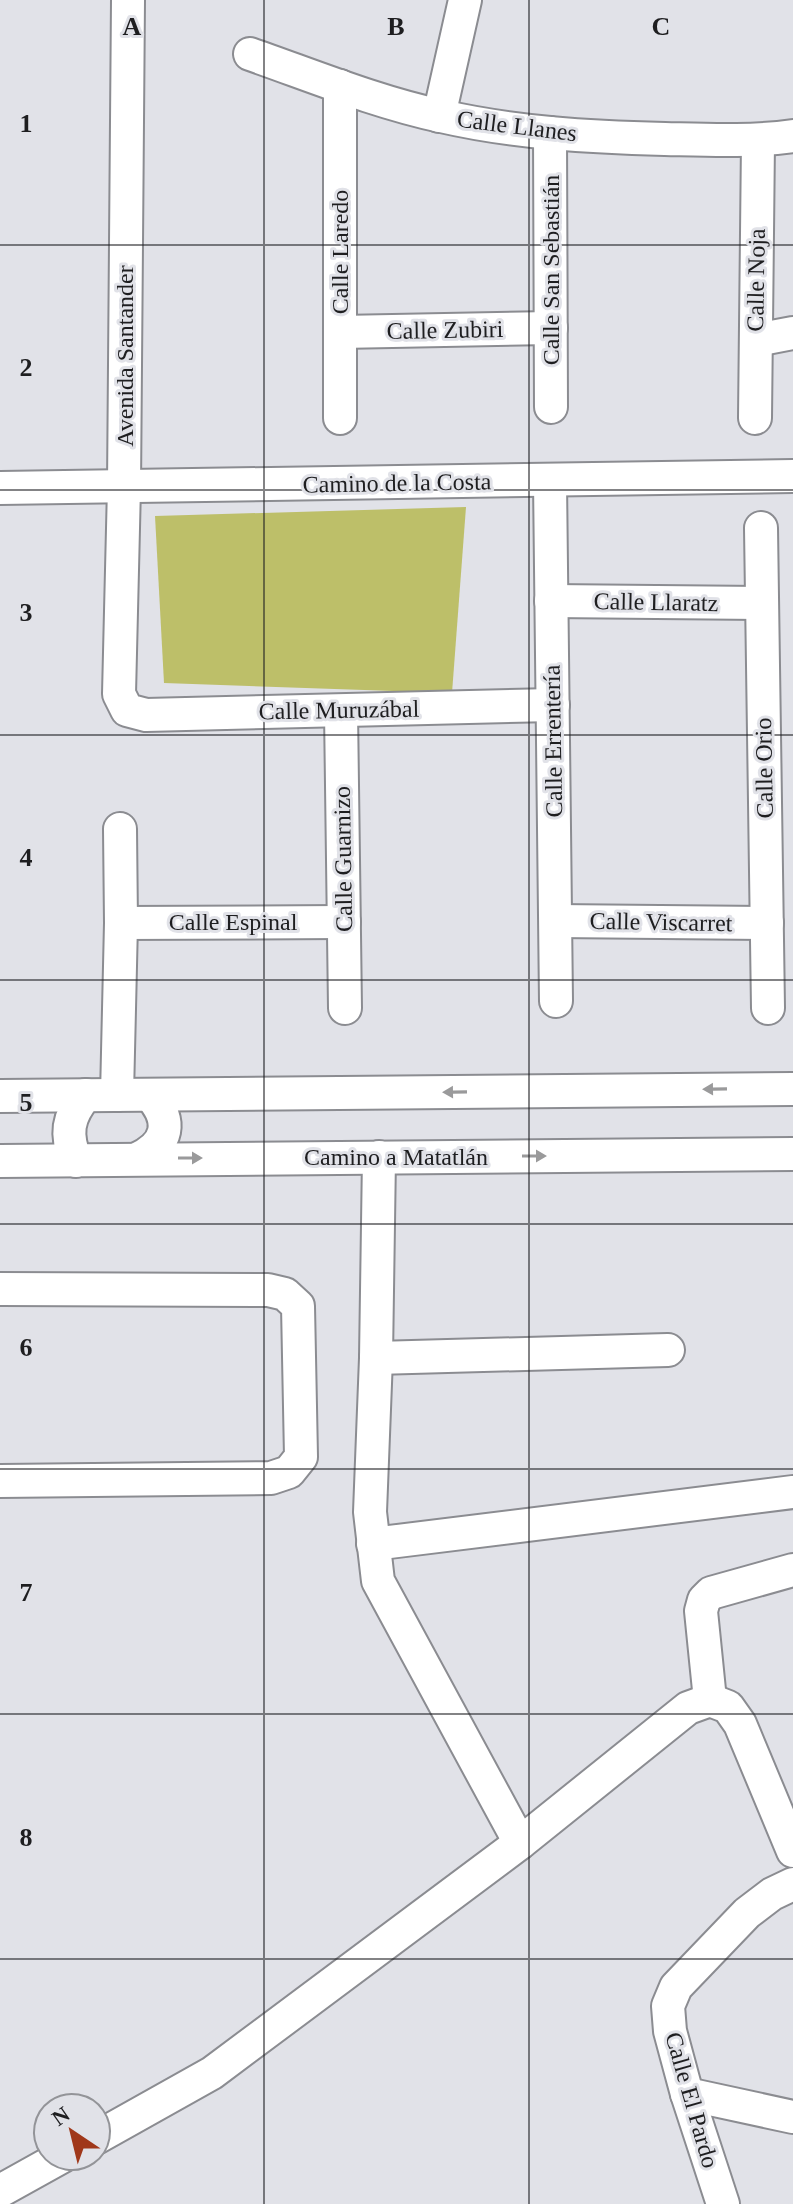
<svg xmlns="http://www.w3.org/2000/svg" width="793" height="2204" font-family="Georgia,serif">
	<style>
		.green { fill: #bdbf69 }
		.lines { fill: none; stroke-linecap: round; stroke-linejoin: round }
		.minor-casing { stroke: #8b8c91; stroke-width: 36 }
		.minor { stroke: #fff; stroke-width: 32 }
		.oneway { fill: #9a9a9b }
		.grid { fill: none; stroke: #1e1e20; stroke-width: 2; stroke-opacity: 0.55 }
		.labels { text-anchor: middle; dominant-baseline: central; stroke-width: 6; stroke-linejoin: round; paint-order: stroke }
		.street-label { font-size: 24px; fill: #1e1e20; stroke: #e1e2e8 }
		.grid-label { font-size: 26px; text-anchor: middle; font-weight: bold; fill: #1e1e20; stroke: #e1e2e8; stroke-width: 6; stroke-linejoin: round; paint-order: stroke }
	</style>
	<rect width="100%" height="100%" fill="#e1e2e8"/>
	<!-- green -->
	<polygon class="green" points="466,507 452,693 164,683 155,516"/>
	<g class="lines">
		<defs>
			<g id="minor">
				<polyline points="128,0 124,487 119,694 127,710 146,715 553,705"/>
				<path d="M250 54C313 76 376 102 441 116 515 133 590 137 665 139 708 140 750 142 793 136"/>
				<polyline points="340,86 340,418"/>
				<polyline points="439,116 465,0"/>
				<polyline points="550,133 551,407"/>
				<polyline points="340,332 551,328"/>
				<polyline points="756,340 793,333"/>
				<polyline points="755,418 758,141"/>
				<polyline points="550,481 556,1001"/>
				<polyline points="0,488 793,476"/>
				<polyline points="761,528 768,1008"/>
				<polyline points="551,601 761,603"/>
				<polyline points="341,711 345,1008"/>
				<polyline points="556,921 767,923"/>
				<polyline points="121,923 344,922"/>
				<polyline points="117,1095 121,923 120,829"/>
				<polyline points="0,1096 793,1089"/>
				<polyline points="379,1157 376,1358 370,1512 378,1581 520,1843"/>
				<path d="M137 1159C169 1144 173 1121 150 1095"/>
				<polyline points="0,1161 793,1154"/>
				<path d="M76 1161C65 1135 67 1117 86 1095"/>
				<polyline points="0,1289 268,1290 285,1294 298,1306 301,1457 289,1472 271,1478 0,1481"/>
				<polyline points="376,1358 668,1350"/>
				<polyline points="373,1544 793,1492"/>
				<polyline points="710,1700 701,1611 704,1600 711,1593 793,1570"/>
				<polyline points="687,2094 793,2117"/>
				<polyline points="96,2138 212,2073 520,1843 688,1708 710,1700 728,1707 740,1724 793,1851"/>
				<polyline points="0,2191 63,2156"/>
				<polyline points="723,2204 687,2094 670,2031 668,2006 676,1987 747,1913 772,1894 793,1884"/>
			</g>
		</defs>
		<!-- minor casing -->
		<use href="#minor" class="minor-casing"/>
		<!-- minor -->
		<use href="#minor" class="minor"/>
	</g>
	<!-- one-way arrows -->
	<defs><path id="oneway-solid" d="M-6-.8H1V-3.2L6.5 0L1 3.2V.8H-6Z" transform="scale(2)"/></defs>
	<g class="oneway">
		<use href="#oneway-solid" transform="translate(715 1089) rotate(179)"/>
		<use href="#oneway-solid" transform="translate(455 1092) rotate(179)"/>
		<use href="#oneway-solid" transform="translate(534 1156)"/>
		<use href="#oneway-solid" transform="translate(190 1158)"/>
	</g>
	<!-- grid -->
	<path class="grid" d="M264 0V2204M529 0V2204M0 245H793M0 490H793M0 735H793M0 980H793M0 1224H793M0 1469H793M0 1714H793M0 1959H793"/>
	<g class="labels">
		<!-- street labels -->
		<g class="street-label">
			<text transform="translate(517 126) rotate(7)">Calle Llanes</text>
			<text transform="translate(340 252) rotate(-90)">Calle Laredo</text>
			<text transform="translate(551 270) rotate(-90)">Calle San Sebastián</text>
			<text transform="translate(756 280) rotate(-89)">Calle Noja</text>
			<text transform="translate(445 330) rotate(-1)">Calle Zubiri</text>
			<text transform="translate(125 356) rotate(-90)">Avenida Santander</text>
			<text transform="translate(397 483) rotate(-1)">Camino de la Costa</text>
			<text transform="translate(656 602) rotate(1)">Calle Llaratz</text>
			<text transform="translate(339 710) rotate(-1)">Calle Muruzábal</text>
			<text transform="translate(553 741) rotate(-91)">Calle Errentería</text>
			<text transform="translate(764 768) rotate(-91)">Calle Orio</text>
			<text transform="translate(343 859) rotate(-91)">Calle Guarnizo</text>
			<text x="233" y="922">Calle Espinal</text>
			<text transform="translate(661 922) rotate(1)">Calle Viscarret</text>
			<text x="396" y="1157">Camino a Matatlán</text>
			<text transform="translate(692 2100) rotate(74)">Calle El Pardo</text>
		</g>
	</g>
	<g class="grid-label">
		<text x="132" y="35">A</text>
		<text x="396" y="35">B</text>
		<text x="661" y="35">C</text>
		<text x="26" y="132">1</text>
		<text x="26" y="376">2</text>
		<text x="26" y="621">3</text>
		<text x="26" y="866">4</text>
		<text x="26" y="1111">5</text>
		<text x="26" y="1356">6</text>
		<text x="26" y="1601">7</text>
		<text x="26" y="1846">8</text>
	</g>
	<!-- north arrow -->
	<g transform="translate(72 2132) rotate(325)"><circle r="38" fill="#e1e2e8" stroke="#939498" stroke-width="2"/>
	<path d="M0-6L14 30L0 20L-14 30Z" fill="#a0381a"/>
	<text y="-12" font-size="22" font-weight="bold" text-anchor="middle" fill="#1e1e20">N</text>
	</g>
</svg>
